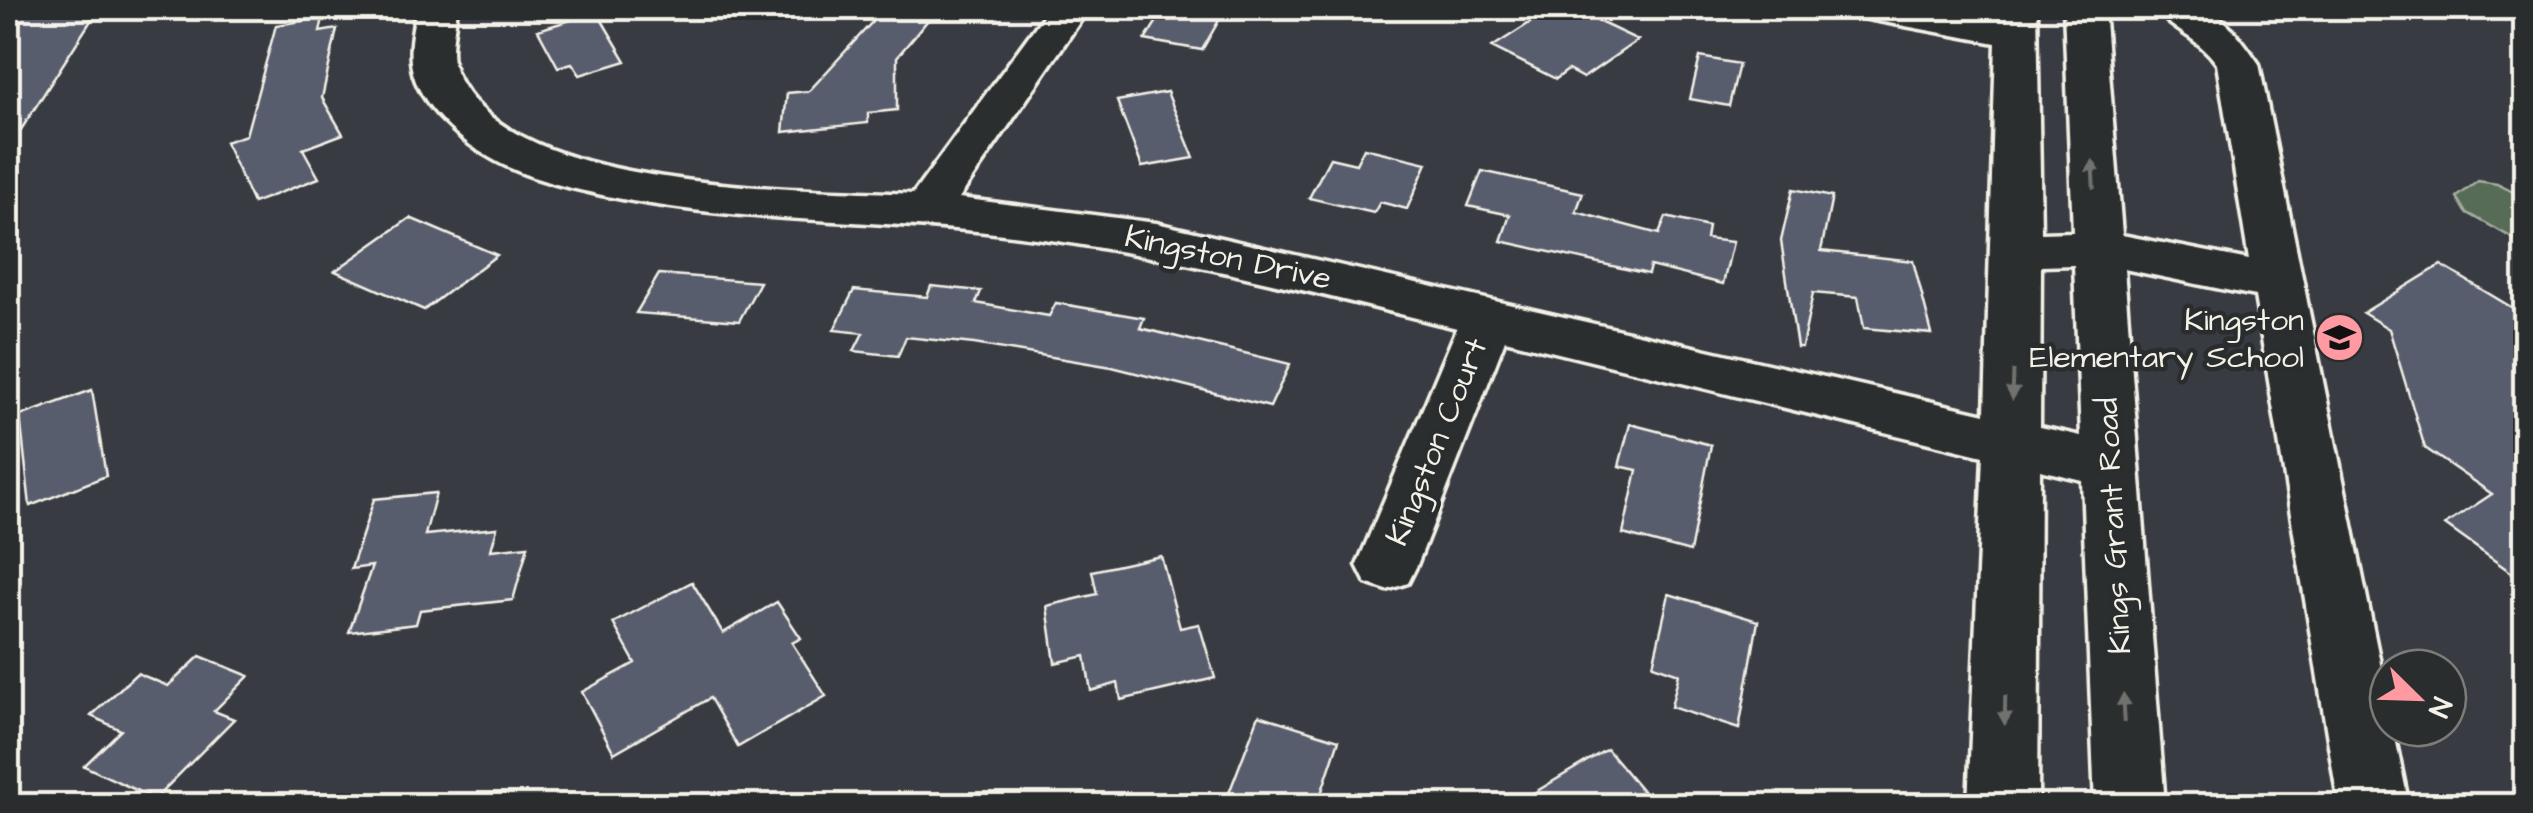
<svg xmlns="http://www.w3.org/2000/svg" width="2533" height="813" font-family="'Architects Daughter',sans-serif">
	<style>
		.green { fill: #576c57; stroke: #a6aea0; stroke-width: 2.5 }
		.building { fill: #585d6e; stroke: #f4f1e8; stroke-width: 2.5 }
		.lines { fill: none; stroke-linecap: round; stroke-linejoin: round }
		.minor-casing { stroke: #f4f1e8; stroke-width: 7 }
		.minor { fill: #2a2d2e; fill-rule: evenodd }
		.oneway { fill: #71726f }
		.labels { text-anchor: middle; dominant-baseline: central; stroke-width: 9; stroke-linejoin: round; paint-order: stroke }
		.street-label { font-size: 32px; fill: #f4f1e8; stroke: #2a2d2e }
		.poi-label { font-size: 32px; fill: #f4f1e8; stroke: #2a2d2e; text-anchor: end }
	</style>
	<rect width="100%" height="100%" fill="#383b41"/>
	<filter id="ink" filterUnits="userSpaceOnUse"><feTurbulence type="fractalNoise" baseFrequency=".01" numOctaves="2"/><feDisplacementMap in="SourceGraphic" scale="20" xChannelSelector="R" yChannelSelector="G"/><feConvolveMatrix kernelMatrix="1 2 1 2 8 2 1 2 1" color-interpolation-filters="sRGB"/></filter>
	<g filter="url(#ink)">
		<!-- green -->
		<polygon class="green" points="2478,181 2497,184 2525,198 2525,245 2466,212 2457,197"/>
		<!-- building -->
		<g class="building">
			<polygon points="34,8 99,8 8,150 11,14"/>
			<polygon points="885,8 938,8 897,57 897,110 868,113 868,123 783,132 787,93 809,91"/>
			<polygon points="1165,8 1226,8 1202,50 1145,40"/>
			<polygon points="1553,8 1570,8 1638,40 1583,78 1568,70 1556,79 1492,47"/>
			<polygon points="597,12 626,61 580,75 572,63 558,67 538,30"/>
			<polygon points="323,18 320,32 337,29 322,98 343,134 303,149 319,178 253,203 225,142 246,135 276,25"/>
			<polygon points="1700,57 1739,64 1729,106 1690,99"/>
			<polygon points="1167,92 1194,158 1142,167 1117,101"/>
			<polygon points="1364,148 1427,163 1407,209 1380,202 1374,213 1309,198 1330,158 1356,164"/>
			<polygon points="1482,171 1583,193 1576,212 1659,234 1666,217 1708,227 1706,239 1733,242 1723,284 1650,266 1648,274 1501,241 1510,215 1468,206"/>
			<polygon points="1793,189 1832,197 1821,251 1913,261 1932,334 1864,328 1858,297 1813,293 1802,347 1797,347 1781,241"/>
			<polygon points="410,218 497,255 424,310 335,271"/>
			<polygon points="2441,265 2526,316 2526,583 2445,525 2492,494 2425,448 2389,329 2363,313"/>
			<polygon points="659,274 760,282 739,321 636,313"/>
			<polygon points="931,286 981,291 976,303 1049,316 1056,303 1144,318 1140,328 1290,364 1270,407 1112,367 974,344 906,337 898,356 854,351 863,333 834,330 854,290 927,297"/>
			<polygon points="92,390 106,476 30,506 20,416"/>
			<polygon points="1630,424 1711,445 1690,552 1623,534 1637,470 1619,466"/>
			<polygon points="436,493 425,535 497,528 491,550 528,546 513,600 420,610 416,624 349,632 372,566 351,569 374,499"/>
			<polygon points="1161,556 1180,628 1199,624 1215,678 1121,700 1118,683 1091,691 1085,656 1055,663 1047,606 1097,594 1092,571"/>
			<polygon points="692,582 723,633 777,602 801,638 792,643 826,696 738,747 710,698 614,753 582,692 635,663 613,623"/>
			<polygon points="1669,594 1758,621 1739,729 1671,707 1679,674 1653,665"/>
			<polygon points="200,656 249,676 214,711 234,719 155,799 84,766 121,730 91,716 137,673 168,686"/>
			<polygon points="1259,715 1339,740 1317,806 1224,806"/>
			<polygon points="1607,749 1655,806 1512,806"/>
		</g>
		<g class="lines">
			<defs>
				<path id="minor" d="M417 8H457C455 28 447 55 457 75 512 194 799 188 913 194L1049 8H1089L959 198 1156 223 1985 414 1996 43 1873 20 1859 17 1853 8H1939L1996 18 1997 8H2037L2041 233 2073 232 2064 8H2104L2122 235 2249 260 2217 64C2198 36 2171 31 2155 8 2215 4 2226 16 2259 64L2388 703V728H2393L2409 806H2339L2255 296 2124 269 2165 806H2095L2082 480 2040 470 2038 806H1968L1983 456 1505 340 1417 565 1408 583 1387 590 1366 583 1357 565 1457 328C1309 292 1163 253 1012 235 879 218 743 224 612 197 574 189 531 180 496 161 464 144 419 106 412 68 408 48 413 28 417 8ZM2074 265 2081 436 2040 427 2041 266Z"/>
			</defs>
			<!-- minor casing -->
			<use href="#minor" class="minor-casing"/>
			<!-- minor -->
			<use href="#minor" class="minor"/>
		</g>
		<!-- one-way arrows -->
		<defs><path id="oneway-solid" d="M-6-.8H1V-3.2L6.5 0L1 3.2V.8H-6Z" transform="scale(2.5)"/></defs>
		<g class="oneway">
			<use href="#oneway-solid" transform="translate(2093 174) rotate(-93)"/>
			<use href="#oneway-solid" transform="translate(2013 385) rotate(92)"/>
			<use href="#oneway-solid" transform="translate(2124 708) rotate(-93)"/>
			<use href="#oneway-solid" transform="translate(2005 710) rotate(91)"/>
		</g>
	</g>
	<!-- icons -->
	<defs>
		<symbol id="school-disc" viewBox="-11 -11 22 22"><circle r="9.5" fill="#ff9aa2" stroke="#2a2d2e"/><path d="M0-5L7-2L0 1L-7-2ZM-4 1L0 2.5L4 1V4Q0 6-4 4Z" fill="#111"/></symbol>
	</defs>
	<g fill-rule="evenodd">
		<use href="#school-disc" x="2312" y="310" width="55" height="55"/>
	</g>
	<g class="labels">
		<!-- street labels -->
		<g class="street-label">
			<text transform="translate(1228 258) rotate(12)">Kingston Drive</text>
			<text transform="translate(1437 442) rotate(-68)">Kingston Court</text>
			<text transform="translate(2114 526) rotate(-93)">Kings Grant Road</text>
		</g>
		<!-- poi labels -->
		<g class="poi-label">
			<text x="2304" y="320">Kingston<tspan x="2304" dy="37">Elementary School</tspan></text>
		</g>
	</g>
	<!-- margin -->
	<rect width="2533" height="813" fill="none" stroke="#2a2d2e" stroke-width="40"/>
	<rect x="20" y="20" width="2493" height="773" fill="none" stroke="#f4f1e8" stroke-width="4" filter="url(#ink)"/>
	<!-- north arrow -->
	<g transform="translate(2418 698) rotate(113)"><circle r="48" fill="#2a2d2e" stroke="#7b7b78" stroke-width="2.5"/>
	<path d="M0-8L18 38L0 25L-18 38Z" fill="#ff9aa2"/>
	<text y="-15" font-size="28" font-weight="bold" text-anchor="middle" fill="#f4f1e8">N</text>
	</g>
</svg>
